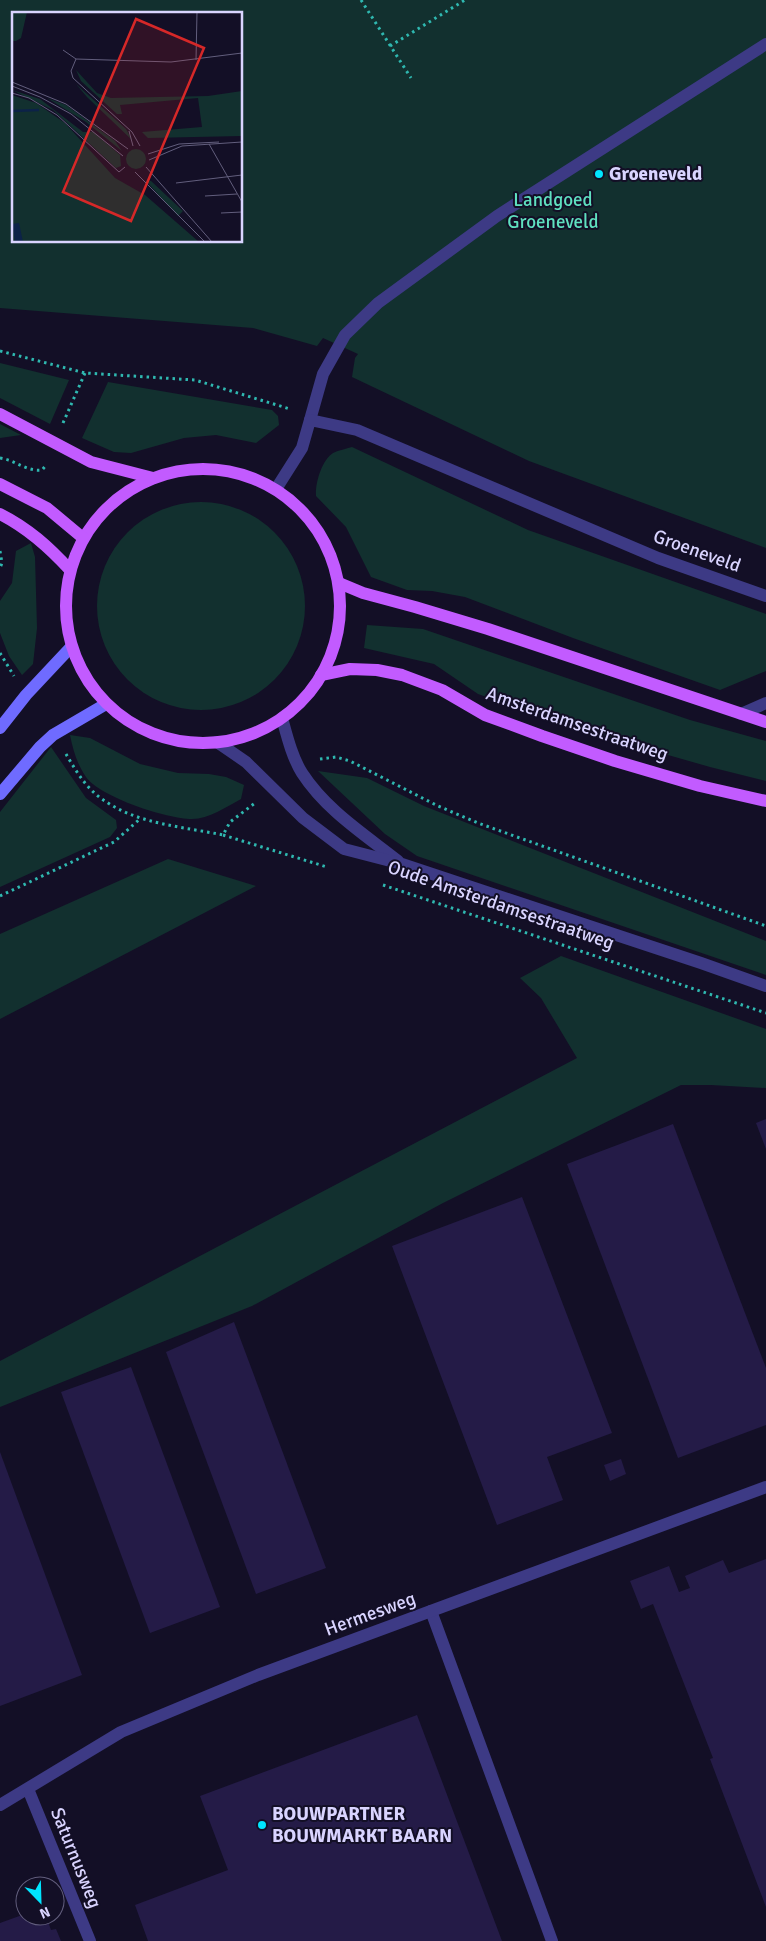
<svg xmlns="http://www.w3.org/2000/svg" width="766" height="1941" font-family="Signika,sans-serif">
	<style>
		.green { fill: #12302f; fill-rule: evenodd }
		.building { fill: #241b47 }
		.lines { fill: none; stroke-linecap: round; stroke-linejoin: round }
		.path { stroke: #2fb8b0; stroke-width: 3; stroke-dasharray: 2.5 4; stroke-linecap: butt }
		.service { stroke: #3d3a85; stroke-width: 12 }
		.minor { stroke: #3d3a85; stroke-width: 12 }
		.secondary { stroke: #6f6bff; stroke-width: 12 }
		.primary { stroke: #c25bff; stroke-width: 12 }
		.poi-dot { fill: #00e5ff; stroke: #130f26; stroke-width: 2 }
		.labels { text-anchor: middle; dominant-baseline: central; stroke-width: 4; stroke-linejoin: round; paint-order: stroke }
		.poi-label { font-size: 19px; font-weight: bold; fill: #d9d4ff; stroke: #130f26; text-anchor: start }
		.park-label { font-size: 19px; fill: #5fe0c0; stroke: #130f26 }
		.street-label { font-size: 19px; fill: #d9d4ff; stroke: #130f26 }
		.inset-river { fill: none; stroke: #0c2248; stroke-width: 2.5 }
		.inset-road { fill: none; stroke: #625e7d; stroke-width: 1 }
		.view { fill: #d62828; fill-opacity: 0.15; stroke: #d62828; stroke-width: 2.5 }
		.inset-edge { fill: none; stroke: #d9d4ff; stroke-width: 2.5 }
	</style>
	<rect width="100%" height="100%" fill="#130f26"/>
	<!-- green -->
	<g class="green">
		<path d="M0 0H766V548L529 461 352 377 355 358 358 354 323 338 317 346 253 328 0 308ZM14 14H241V241H14Z"/>
		<polygon points="0,363 69,380 50,424 0,398"/>
		<polygon points="108,382 272,410 278,416 279,425 256,443 216,435 184,438 131,453 114,452 82,438"/>
		<polygon points="0,424 21,435 0,438"/>
		<path d="M352 447 528 530 766 614V671L720 690 573 638 465 597 432 591 407 590 371 577 346 527 316 496C315 483 322 460 333 453 339 450 346 449 352 447Z"/>
		<circle cx="201" cy="606" r="104"/>
		<polygon points="31,543 35,557 37,628 33,664 22,675 9,656 0,633 0,601 12,583 16,551"/>
		<polygon points="367,625 423,629 690,720 766,741 766,781 710,767 577,729 478,694 434,664 364,648"/>
		<path d="M70 735 90 738 140 764 178 773 209 774 226 777 244 785 241 799C226 807 209 819 192 819 167 819 100 797 86 777 77 764 73 750 70 735Z"/>
		<polygon points="51,747 86,798 116,820 117,828 110,837 0,887 0,812"/>
		<polygon points="318,771 367,778 424,806 766,941 766,975 417,856 385,834"/>
		<polygon points="168,859 256,886 0,1019 0,934"/>
		<polygon points="561,956 766,1029 766,1088 711,1085 681,1085 443,1203 252,1306 0,1407 0,1361 577,1058 541,998 520,978"/>
	</g>
	<!-- building -->
	<g class="building">
		<polygon points="766,1119 766,1149 756,1123"/>
		<polygon points="673,1124 766,1368 766,1425 678,1458 567,1164"/>
		<polygon points="522,1197 612,1433 547,1457 563,1500 497,1525 392,1246"/>
		<polygon points="234,1322 326,1568 256,1594 166,1352"/>
		<polygon points="131,1367 220,1607 150,1633 61,1392"/>
		<polygon points="0,1452 82,1675 0,1706"/>
		<polygon points="621,1459 626,1474 610,1481 604,1465"/>
		<polygon points="766,1559 766,1907 710,1759 713,1758 653,1604 641,1609 630,1581 669,1566 679,1592 690,1588 685,1576 723,1560 729,1573"/>
		<polygon points="417,1715 502,1941 148,1941 135,1905 228,1870 200,1796"/>
		<polygon points="25,1914 25,1916 46,1916 51,1930 56,1929 61,1941 0,1941 0,1923"/>
	</g>
	<g class="lines">
		<!-- path -->
		<g class="path">
			<polyline points="361,0 411,78"/>
			<polyline points="390,46 465,0"/>
			<polyline points="0,351 85,373 195,380 290,409"/>
			<polyline points="63,423 85,373"/>
			<path d="M0 458C15 460 27 472 42 470L47 464"/>
			<polyline points="0,551 2,563 0,568"/>
			<polyline points="0,653 14,676"/>
			<path d="M66 754C76 771 87 790 105 801 138 824 184 827 223 835L230 822 255 803"/>
			<polyline points="320,759 336,757 350,761 438,806 478,823 766,926"/>
			<polyline points="223,835 327,867"/>
			<polyline points="383,885 766,1013"/>
			<polyline points="0,896 114,842 141,818"/>
		</g>
		<!-- service -->
		<g class="service">
			<polyline points="310,420 323,374 345,335 378,303 497,216 766,44"/>
			<polyline points="741,714 766,703"/>
			<polyline points="431,1611 552,1941"/>
		</g>
		<!-- minor -->
		<g class="minor">
			<polyline points="276,489 302,448 310,420 357,430 658,558 766,596"/>
			<path d="M282 718C287 736 292 757 302 773 326 810 364 834 398 861"/>
			<polyline points="217,742 246,762 303,818 344,849 402,864 701,963 766,986"/>
			<polyline points="28,1789 90,1941"/>
			<polyline points="0,1805 121,1732 258,1675 766,1487"/>
		</g>
		<!-- secondary -->
		<g class="secondary">
			<polyline points="0,728 26,695 71,647"/>
			<polyline points="0,794 40,747 53,735 106,704"/>
		</g>
		<!-- primary -->
		<g class="primary">
			<polyline points="0,414 91,462 153,478"/>
			<circle cx="203" cy="606" r="137"/>
			<polyline points="0,484 47,508 83,538"/>
			<path d="M0 514C28 528 49 547 70 570"/>
			<polyline points="339,583 363,593 415,607 488,629 766,722"/>
			<polyline points="321,675 350,669 377,670 402,675 442,690 485,715 542,736 615,761 700,786 766,801"/>
		</g>
	</g>
	<!-- markers -->
	<g class="poi-dot">
		<circle cx="599" cy="174" r="5"/>
		<circle cx="262" cy="1825" r="5"/>
	</g>
	<g class="labels">
		<!-- poi labels -->
		<g class="poi-label">
			<text x="609" y="174">Groeneveld</text>
			<text x="272" y="1814">BOUWPARTNER<tspan x="272" dy="22">BOUWMARKT BAARN</tspan></text>
		</g>
		<!-- park labels -->
		<g class="park-label">
			<text x="553" y="200">Landgoed<tspan x="553" dy="22">Groeneveld</tspan></text>
		</g>
		<!-- street labels -->
		<g class="street-label">
			<text transform="translate(697 551) rotate(20)">Groeneveld</text>
			<text transform="translate(577 724) rotate(19)">Amsterdamsestraatweg</text>
			<text transform="translate(501 905) rotate(19)">Oude Amsterdamsestraatweg</text>
			<text transform="translate(370 1614) rotate(-20)">Hermesweg</text>
			<text transform="translate(76 1858) rotate(68)">Saturnusweg</text>
		</g>
	</g>
	<!-- overview -->
	<g transform="translate(12 12)">
		<rect width="230" height="230" fill="#130f26"/>
		<path d="M1 0H15L9 26 4 29H0ZM64 58 85 81 99 86 196 84 230 79V124L136 126 130 120 190 115 186 86 108 93 110 102H105L69 69ZM64 72 114 117 120 128 75 85ZM0 78 28 87 71 120H81L108 143 109 154 104 156 41 98ZM0 83 24 91 53 111 103 166 133 183 187 230H0ZM35 86 54 93 103 129 110 139 74 110ZM114 147a10 10 0 1 1 20 0a10 10 0 1 1-20 0ZM134 169H139L171 199 166 204Z" fill="#12302f"/>
		<path d="M7 211 11 230H3L0 212Z" fill="#0c2248"/>
		<path class="inset-river" d="M0 99 27 98"/>
		<path class="inset-road" d="M51 38 64 47 159 50 230 41M64 47 59 59 61 66 120 120 128 134M184 48 185 0M0 70 54 92 116 137M0 74 28 85 59 102 111 144M0 81 17 86 45 103 107 160 113 155M117 119 121 134M197 132 230 190M136 142 167 132 207 130M137 148 170 134 230 130M134 155 200 230M123 160 193 230M164 171 230 163M193 184 225 182M209 201 230 200"/>
		<path class="view" d="M124 7 192 36 119 209 51 180Z"/>
		<rect width="230" height="230" class="inset-edge"/>
	</g>
	<!-- north arrow -->
	<g transform="translate(40 1901) rotate(157)"><circle r="24" fill="#130f26" stroke="#625e7d"/>
	<path d="M0-4L9 19L0 12L-9 19Z" fill="#00e5ff"/>
	<text y="-8" font-size="14" font-weight="bold" text-anchor="middle" fill="#d9d4ff">N</text>
	</g>
</svg>
